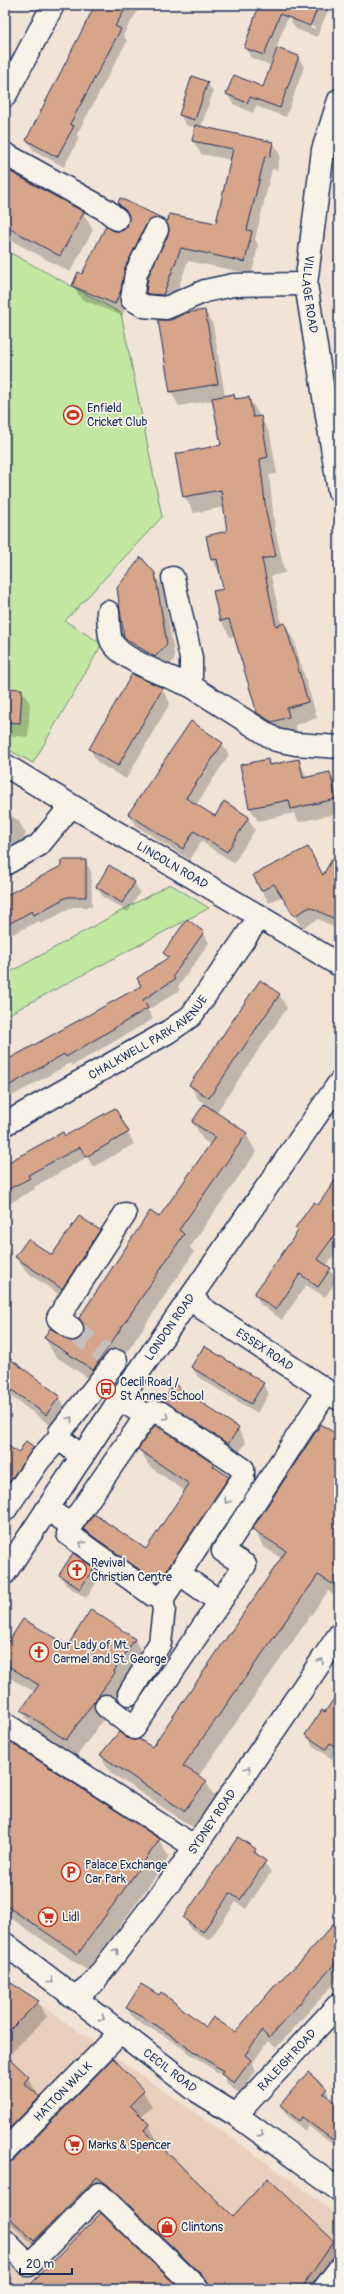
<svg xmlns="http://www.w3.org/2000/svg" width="344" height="2294" font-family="Pangolin,sans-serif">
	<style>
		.built { fill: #e9d0be }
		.green { fill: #c2e7a1; stroke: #6e8b80 }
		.shadow { fill: #0003; fill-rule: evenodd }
		.building { fill: #d7a58a; stroke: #1b2f5e }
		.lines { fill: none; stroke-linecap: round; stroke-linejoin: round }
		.minor-tunnel { stroke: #c6bfbd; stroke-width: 22; stroke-dasharray: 22 11; stroke-linecap: butt }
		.minor-casing { stroke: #1b2f5e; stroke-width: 25 }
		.major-casing { stroke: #1b2f5e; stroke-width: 25 }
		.minor { stroke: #f7f3e8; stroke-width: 22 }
		.major { stroke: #f7f3e8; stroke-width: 22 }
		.oneway { stroke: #8991a3 }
		.labels { text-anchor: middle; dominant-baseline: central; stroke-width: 3.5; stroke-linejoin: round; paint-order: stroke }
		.street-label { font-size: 12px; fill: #1b2f5e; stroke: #f7f3e8 }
		.poi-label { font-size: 12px; fill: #1b2f5e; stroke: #f7f3e8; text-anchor: start }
	</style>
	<rect width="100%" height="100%" fill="#f1e3d5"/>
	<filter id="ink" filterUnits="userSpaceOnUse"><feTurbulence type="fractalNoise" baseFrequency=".025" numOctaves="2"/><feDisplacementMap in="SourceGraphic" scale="8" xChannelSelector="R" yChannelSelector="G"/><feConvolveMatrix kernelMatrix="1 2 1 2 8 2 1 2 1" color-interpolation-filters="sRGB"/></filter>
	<g filter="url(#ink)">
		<!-- built -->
		<polygon class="built" points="5,1980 246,2148 316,2198 339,2218 338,2289 5,2289"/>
		<!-- green -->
		<g class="green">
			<polygon points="5,250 121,313 162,517 65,621 102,644 33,763 5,748"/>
			<polygon points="170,884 209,908 5,1016 5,975"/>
		</g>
		<!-- shadow -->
		<g class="shadow">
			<polygon points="102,5 141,5 123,35 127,41 77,134 79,138 64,167 34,151 27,140"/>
			<path d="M262 5H330L317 37 296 29 288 16 270 65 251 58 246 48ZM298 20 315 27V29L298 22Z"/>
			<polygon points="298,57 304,67 286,117 256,106 253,113 233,104 227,94 264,88"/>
			<polygon points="207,82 213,92 201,127 273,142 280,155 277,170 272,169 255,239 258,245 252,274 188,261 171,308 154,305 147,292 170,231 163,230 122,316 81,299 73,286 115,232 122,231 128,227 129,219 119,203 121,199 169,223 216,225 232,160 201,154 193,141 196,128 186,125 180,115"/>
			<polygon points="5,175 83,213 93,230 70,272 5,237"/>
			<polygon points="205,311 213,325 225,396 234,395 237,400 249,398 270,434 277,474 269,475 275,530 285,573 271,576 282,625 284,624 294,641 317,718 295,725 298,734 268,730 258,713 235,636 230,637 221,620 224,589 221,575 212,560 207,536 228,532 224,507 194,513 184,496 222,446 213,400 179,406 171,392 171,321"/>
			<polygon points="154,573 163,588 175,659 164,671 134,652 125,637"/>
			<polygon points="5,689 22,690 30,704 28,737 5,735"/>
			<polygon points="162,689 170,703 126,779 98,763 90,749"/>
			<polygon points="222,744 229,755 196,805 215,817 225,803 248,818 255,830 234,863 201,841 190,860 136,826 129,814"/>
			<polygon points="267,760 271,766 299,760 307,778 330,773 337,786 339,813 299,822 294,813 258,821 250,808"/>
			<polygon points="5,806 13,817 18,820 26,834 17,848 5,841"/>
			<polygon points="339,849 339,930 318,919 302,928 282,896 269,903 254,876 323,877"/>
			<polygon points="85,861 91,871 92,907 73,907 41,924 39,921 5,938 5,897"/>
			<polygon points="134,882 140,892 128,912 103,897 97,887"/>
			<polygon points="187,921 204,933 209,943 178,987 180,990 148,1010 153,1019 72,1066 71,1063 5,1100 5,1062 142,986 168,959 164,953"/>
			<polygon points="279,994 287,1008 216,1113 246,1134 256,1152 190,1247 194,1252 103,1388 55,1356 45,1338 70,1342 77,1342 83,1337 84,1326 80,1318 160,1219 211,1145 203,1140 193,1122 205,1104 198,1099 190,1085"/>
			<polygon points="115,1109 134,1144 93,1167 87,1157 34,1187 35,1189 5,1206 5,1166 65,1137"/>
			<polygon points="339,1177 339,1230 337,1233 339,1249 326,1266 337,1280 325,1297 306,1285 282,1320 261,1305 255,1294 299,1232 296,1228 319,1207"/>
			<polygon points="99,1231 107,1245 70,1302 25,1271 16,1257 52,1257"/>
			<polygon points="5,1244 11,1254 5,1257"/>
			<polygon points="5,1356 59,1396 67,1411 54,1428 5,1392"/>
			<polygon points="192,1367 263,1384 269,1394 257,1413 198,1377"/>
			<polygon points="164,1401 238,1429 246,1443 236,1457 172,1415"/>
			<polygon points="339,1437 339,1599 328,1591 198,1777 206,1782 216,1799 194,1828 111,1773 101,1756 152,1748 282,1559 263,1546 253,1529"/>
			<polygon points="5,1445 18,1454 33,1448 43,1465 5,1519"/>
			<polygon points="139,1449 213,1465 228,1477 238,1494 168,1599 94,1547 84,1530 146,1550 186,1492 149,1466"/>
			<polygon points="93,1568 99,1579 86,1598 66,1585 60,1575"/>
			<polygon points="92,1611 135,1640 144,1657 125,1690 76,1757 32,1727 22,1710 35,1692 8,1677 5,1671 5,1649 68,1647"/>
			<polygon points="339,1692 339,1754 336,1752 332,1759 312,1745 307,1735 325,1713"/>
			<polygon points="5,1740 159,1840 169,1857 88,1971 5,1914"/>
			<polygon points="255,1850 271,1872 246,1909 236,1902 209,1941 190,1928 185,1918"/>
			<polygon points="339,1913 339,1978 276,2048 268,2041 252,2064 256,2071 240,2094 228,2085 224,2077 166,2037 134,2019 127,2008 207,2029 235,2033 338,1921 336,1917"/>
			<polygon points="5,1980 38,2002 47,2017 7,2057 28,2078 37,2093 35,2095 48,2113 5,2157"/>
			<polygon points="326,2090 331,2100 339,2106 339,2149 308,2126 305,2131 287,2115 281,2105"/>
			<polygon points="143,2091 152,2107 141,2117 149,2125 157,2140 155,2142 233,2217 333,2242 339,2252 339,2262 320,2289 210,2289 118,2200 106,2192 43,2255 5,2218 5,2163 8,2164"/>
			<polygon points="5,2276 18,2289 5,2289"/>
		</g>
		<!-- building -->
		<g class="building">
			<polygon points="95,5 128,5 115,26 121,29 70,124 74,126 57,157 26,140"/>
			<polygon points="259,5 319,5 310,26 280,14 264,55 244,48"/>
			<polygon points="277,48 299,56 280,108 250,97 247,103 226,94 234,75 263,87"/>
			<polygon points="192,76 208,82 195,120 179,115"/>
			<polygon points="195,125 273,142 270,157 265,156 247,230 252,231 245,262 181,248 163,295 148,294 146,292 148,277 169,230 167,223 162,219 156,218 146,225 125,268 121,290 115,304 72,286 78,272 82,274 106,226 115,231 122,231 127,227 129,215 118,203 120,198 168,221 169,214 216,223 233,149 192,141"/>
			<polygon points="5,169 84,212 60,256 5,226"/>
			<polygon points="205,310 218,384 170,392 158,320 171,320 185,313"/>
			<polygon points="234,394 235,399 249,397 253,417 261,416 268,457 260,459 266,512 276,556 262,559 276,626 285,623 308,702 287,708 289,717 272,722 257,713 229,619 220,621 213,591 223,589 217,559 211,560 206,536 227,531 221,490 183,497 175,454 221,445 212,398"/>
			<polygon points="141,557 155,573 167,644 155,657 124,638 117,588"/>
			<polygon points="132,674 163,688 118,766 89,749"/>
			<polygon points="5,688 22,689 20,723 5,722"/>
			<polygon points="191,721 223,743 186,798 215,816 224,801 249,817 227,852 194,831 183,849 128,814"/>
			<polygon points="268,759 269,765 299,759 303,778 330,772 336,799 291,809 289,800 249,808 240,765"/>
			<polygon points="308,847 323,875 339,847 339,921 310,907 294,916 274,884 261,891 253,875"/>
			<polygon points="61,860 86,860 86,897 67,897 34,915 32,911 5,926 5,896 61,866"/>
			<polygon points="109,865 135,882 122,903 96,887"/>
			<polygon points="187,919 204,932 173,976 175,979 143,1000 148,1008 66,1057 64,1054 5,1088 5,1061 141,986 137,978 169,957 163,953"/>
			<polygon points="260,980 280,994 209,1098 189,1085"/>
			<polygon points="204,1104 247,1133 179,1230 184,1234 93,1370 44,1338 50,1328 70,1341 76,1341 82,1336 84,1325 79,1318 150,1211 159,1217 215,1137 192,1122"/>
			<polygon points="115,1108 129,1132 86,1157 80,1147 28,1175 30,1178 5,1191 5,1164 63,1132 65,1136"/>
			<polygon points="339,1175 339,1229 317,1259 331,1268 318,1287 300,1274 276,1310 254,1294 298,1231 295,1228 314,1202 318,1205"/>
			<polygon points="79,1216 100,1230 62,1289 15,1257 28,1239 52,1255"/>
			<polygon points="204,1346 264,1383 251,1404 191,1367"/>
			<polygon points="5,1355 60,1396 46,1415 5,1385"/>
			<polygon points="174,1384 239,1428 228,1444 163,1401"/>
			<polygon points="321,1424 339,1436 339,1578 334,1585 318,1575 183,1766 207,1781 184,1811 100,1755 119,1732 127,1738 133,1740 139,1739 152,1747 286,1551 252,1529"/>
			<polygon points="155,1425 214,1464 213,1466 229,1477 158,1583 83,1529 94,1514 146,1549 189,1484 138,1449"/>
			<polygon points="26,1441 34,1447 5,1488 5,1443 18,1453"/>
			<polygon points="73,1553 94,1568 80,1589 59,1575"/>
			<polygon points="91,1609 135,1639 114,1671 115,1673 66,1740 21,1710 39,1685 5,1664 5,1647 23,1619 68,1645"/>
			<polygon points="339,1691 339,1749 330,1743 326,1749 305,1735 322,1710 325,1712"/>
			<polygon points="5,1739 160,1839 78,1954 5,1905"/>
			<polygon points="238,1837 256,1849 254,1852 266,1861 240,1900 230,1893 203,1932 183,1918"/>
			<polygon points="339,1918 339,1959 269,2038 262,2031 245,2055 251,2060 234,2083 221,2074 223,2071 159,2027 126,2008 141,1984 159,1995 161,1992 206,2027 213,2017 235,2032 278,1982 300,1962"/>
			<polygon points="5,1979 39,2001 5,2035"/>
			<polygon points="5,2054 29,2077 24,2083 40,2097 5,2133"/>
			<polygon points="113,2058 144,2091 130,2105 149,2124 144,2130 233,2216 268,2178 334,2241 301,2289 210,2289 207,2280 108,2185 97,2177 34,2241 5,2213 5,2163 14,2160"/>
			<polygon points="308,2072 327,2089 323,2093 339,2105 339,2132 333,2140 302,2117 299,2121 280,2105"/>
			<polygon points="101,2213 180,2289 26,2289"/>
		</g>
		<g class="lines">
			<!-- minor-tunnel -->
			<polyline class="minor-tunnel" points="72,1329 104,1353"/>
			<defs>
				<g id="minor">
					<polyline points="5,96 53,5"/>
					<path id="s1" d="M339 100 323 150 306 284 339 491"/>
					<polyline points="5,154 106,210 117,219"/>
					<polyline points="157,230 136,273 132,299 144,306 166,308 205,291 233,285 306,284"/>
					<path d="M108 612C109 621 108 631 111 640 118 659 172 678 191 686V658L173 578"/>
					<polyline points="191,686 276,740 296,744 339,747"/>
					<path id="s2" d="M5 765C115 834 229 896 339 965"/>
					<polyline points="5,864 39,845 71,806"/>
					<path id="s3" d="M5 1124 168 1032 191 1016 260 916"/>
					<path id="s4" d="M192 1297 202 1308 339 1399"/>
					<polyline points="72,1329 58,1318 125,1214"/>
					<polyline points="82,1457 59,1438 60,1432 116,1361"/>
					<polyline points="47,1509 71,1525 68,1534 153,1595 162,1599 243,1478 243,1469 161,1413 153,1412 146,1416 120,1399"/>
					<polyline points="5,1510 40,1459 59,1438"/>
					<polyline points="71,1525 146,1416"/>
					<polyline points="190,1581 220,1602"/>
					<polyline points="129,1694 160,1643 164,1609 162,1599"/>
					<polyline points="106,1706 134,1728 245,1565 223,1551 327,1391"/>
					<polyline points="5,1724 195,1847"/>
					<path id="s5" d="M70 1995 80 1993 93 1983 180 1869 339 1635"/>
					<path id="s6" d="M236 2115 339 2004"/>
					<path id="s7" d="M5 2151 121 2032"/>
					<polyline points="5,2241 29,2265 99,2194 198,2289"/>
					<polyline points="324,2289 339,2269"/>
				</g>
				<g id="major">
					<path id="s8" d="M5 1573 120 1399 339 1083"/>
					<path id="s9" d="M5 1944 194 2089 236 2115 339 2190"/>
				</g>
			</defs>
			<!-- minor casing -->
			<use href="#minor" class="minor-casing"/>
			<!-- major casing -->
			<use href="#major" class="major-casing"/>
			<!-- minor -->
			<use href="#minor" class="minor"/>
			<!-- major -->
			<use href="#major" class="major"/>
		</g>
		<!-- one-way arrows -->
		<defs><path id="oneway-chevron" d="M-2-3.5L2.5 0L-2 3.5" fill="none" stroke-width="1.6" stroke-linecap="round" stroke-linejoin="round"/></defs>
		<g class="oneway">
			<use href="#oneway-chevron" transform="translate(166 1417) rotate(34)"/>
			<use href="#oneway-chevron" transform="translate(70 1419) rotate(-52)"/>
			<use href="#oneway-chevron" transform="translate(227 1501) rotate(124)"/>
			<use href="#oneway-chevron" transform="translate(82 1544) rotate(-144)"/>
			<use href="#oneway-chevron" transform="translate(321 1661) rotate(-56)"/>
			<use href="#oneway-chevron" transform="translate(248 1769) rotate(-56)"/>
			<use href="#oneway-chevron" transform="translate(116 1951) rotate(-52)"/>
			<use href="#oneway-chevron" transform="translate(51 1981) rotate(39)"/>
			<use href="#oneway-chevron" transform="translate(102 2018) rotate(36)"/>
			<use href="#oneway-chevron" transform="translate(261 2134) rotate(37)"/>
		</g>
	</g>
	<!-- icons -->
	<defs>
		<symbol id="stadium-ring" viewBox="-11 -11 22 22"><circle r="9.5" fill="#f7f3e8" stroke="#c8321e" stroke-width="1.5"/><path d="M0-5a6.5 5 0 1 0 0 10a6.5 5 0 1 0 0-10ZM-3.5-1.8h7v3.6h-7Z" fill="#c8321e"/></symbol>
		<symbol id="bus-ring" viewBox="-11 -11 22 22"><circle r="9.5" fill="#f7f3e8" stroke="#c8321e" stroke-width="1.5"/><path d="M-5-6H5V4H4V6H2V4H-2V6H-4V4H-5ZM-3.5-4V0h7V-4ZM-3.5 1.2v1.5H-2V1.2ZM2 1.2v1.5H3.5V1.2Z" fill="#c8321e"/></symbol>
		<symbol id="church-ring" viewBox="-11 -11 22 22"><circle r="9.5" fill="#f7f3e8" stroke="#c8321e" stroke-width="1.5"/><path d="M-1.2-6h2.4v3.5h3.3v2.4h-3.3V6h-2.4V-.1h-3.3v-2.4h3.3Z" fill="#c8321e"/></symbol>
		<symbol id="parking-ring" viewBox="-11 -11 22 22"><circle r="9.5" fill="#f7f3e8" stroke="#c8321e" stroke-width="1.5"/><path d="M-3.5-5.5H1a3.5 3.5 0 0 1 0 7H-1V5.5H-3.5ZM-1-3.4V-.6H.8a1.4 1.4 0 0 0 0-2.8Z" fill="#c8321e"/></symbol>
		<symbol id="supermarket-ring" viewBox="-11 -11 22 22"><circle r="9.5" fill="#f7f3e8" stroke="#c8321e" stroke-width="1.5"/><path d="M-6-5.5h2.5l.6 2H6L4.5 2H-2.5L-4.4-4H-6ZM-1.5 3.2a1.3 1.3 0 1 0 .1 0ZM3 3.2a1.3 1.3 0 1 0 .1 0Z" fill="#c8321e"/></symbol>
		<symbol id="shop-ring" viewBox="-11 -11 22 22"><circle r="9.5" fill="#f7f3e8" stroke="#c8321e" stroke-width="1.5"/><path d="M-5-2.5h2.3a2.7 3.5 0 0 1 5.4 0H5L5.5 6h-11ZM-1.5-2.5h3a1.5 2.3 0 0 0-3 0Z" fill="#c8321e"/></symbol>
	</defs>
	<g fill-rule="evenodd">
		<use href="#stadium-ring" x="62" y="404" width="22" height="22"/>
		<use href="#bus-ring" x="95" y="1378" width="22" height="22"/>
		<use href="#church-ring" x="66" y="1559" width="22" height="22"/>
		<use href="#church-ring" x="28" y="1641" width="22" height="22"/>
		<use href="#parking-ring" x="60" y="1861" width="22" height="22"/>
		<use href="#supermarket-ring" x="37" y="1906" width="22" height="22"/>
		<use href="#supermarket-ring" x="63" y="2134" width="22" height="22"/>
		<use href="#shop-ring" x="156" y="2216" width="22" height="22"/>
	</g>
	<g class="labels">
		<!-- street labels -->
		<g class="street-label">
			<text stroke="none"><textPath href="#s1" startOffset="198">VILLAGE ROAD</textPath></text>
			<text stroke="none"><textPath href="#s2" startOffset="195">LINCOLN ROAD</textPath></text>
			<text stroke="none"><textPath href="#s3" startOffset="168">CHALKWELL PARK AVENUE</textPath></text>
			<text stroke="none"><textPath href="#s8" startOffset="296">LONDON ROAD</textPath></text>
			<text stroke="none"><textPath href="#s4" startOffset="90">ESSEX ROAD</textPath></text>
			<text stroke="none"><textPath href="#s5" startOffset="227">SYDNEY ROAD</textPath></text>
			<text stroke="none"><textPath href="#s6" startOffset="75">RALEIGH ROAD</textPath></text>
			<text stroke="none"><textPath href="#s9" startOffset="208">CECIL ROAD</textPath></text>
			<text stroke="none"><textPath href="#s7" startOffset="83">HATTON WALK</textPath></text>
		</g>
		<!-- poi labels -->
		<g class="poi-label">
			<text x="87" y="408">Enfield<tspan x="87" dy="14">Cricket Club</tspan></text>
			<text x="120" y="1382">Cecil Road /<tspan x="120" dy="14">St Annes School</tspan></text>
			<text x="91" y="1563">Revival<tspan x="91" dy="14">Christian Centre</tspan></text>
			<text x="53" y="1645">Our Lady of Mt.<tspan x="53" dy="14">Carmel and St. George</tspan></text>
			<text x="85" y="1865">Palace Exchange<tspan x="85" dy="14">Car Park</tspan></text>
			<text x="62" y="1917">Lidl</text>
			<text x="88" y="2145">Marks &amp; Spencer</text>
			<text x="181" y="2227">Clintons</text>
		</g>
	</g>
	<!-- margin -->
	<rect width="344" height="2294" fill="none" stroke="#f7f3e8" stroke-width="20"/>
	<rect x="10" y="10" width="324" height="2274" fill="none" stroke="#1b2f5e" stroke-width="1.5" filter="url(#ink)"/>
	<!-- scale -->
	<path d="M20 2268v6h52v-6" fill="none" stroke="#1b2f5e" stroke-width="2"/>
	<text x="26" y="2268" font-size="12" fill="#1b2f5e" stroke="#f7f3e8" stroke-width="3" paint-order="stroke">20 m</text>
</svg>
